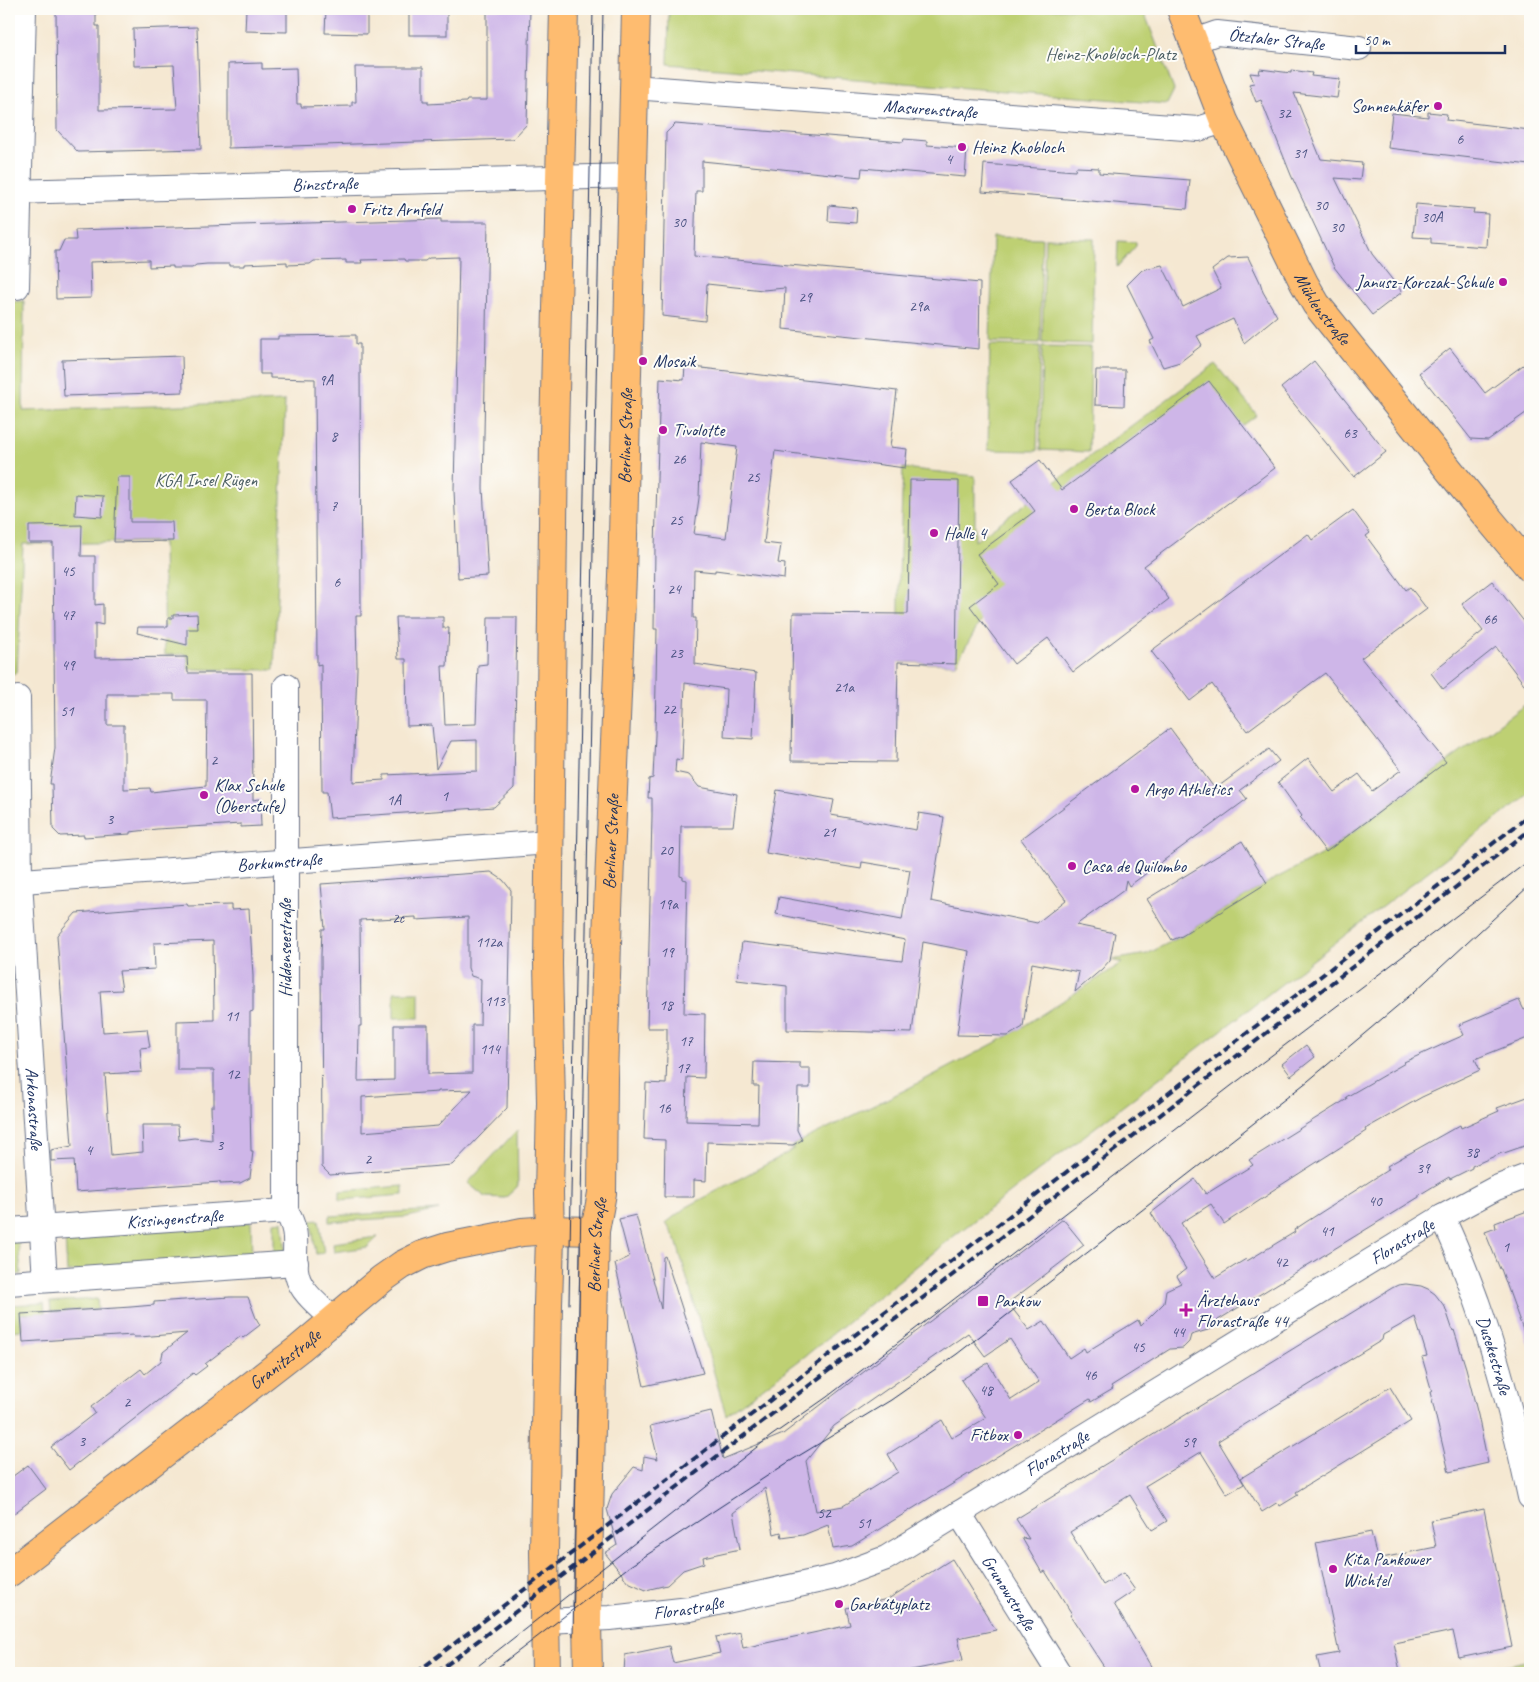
<svg xmlns="http://www.w3.org/2000/svg" width="1539" height="1682" font-family="Caveat,sans-serif">
	<style>
		.green { fill: #bed073; stroke: #6c8068 }
		.building { fill: #ceb6e8; fill-rule: evenodd }
		.lines { fill: none; stroke-linecap: round; stroke-linejoin: round }
		.minor-casing { stroke: #677087; stroke-width: 26 }
		.major-casing { stroke: #677087; stroke-width: 30 }
		.minor { stroke: #fff; stroke-width: 24 }
		.major { stroke: #febc70; stroke-width: 28 }
		.tram { stroke: #1b2f5e; stroke-width: 1 }
		.rail { stroke: #1b2f5e; stroke-width: 4; stroke-dasharray: 8 4; stroke-linecap: butt }
		.poi-dot { fill: #b5179e; stroke: #fdfcf7; stroke-width: 2 }
		.labels { text-anchor: middle; dominant-baseline: central; stroke-width: 4; stroke-linejoin: round; paint-order: stroke }
		.number-label { font-size: 15px; fill: #485180 }
		.street-label { font-size: 18px; fill: #1b2f5e; stroke: #fdfcf7 }
		.park-label { font-size: 18px; fill: #4c5f64; stroke: #fdfcf7 }
		.poi-label { font-size: 18px; fill: #1b2f5e; stroke: #fdfcf7; text-anchor: start }
	</style>
	<rect width="100%" height="100%" fill="#fdfcf7"/>
	<filter id="ink" filterUnits="userSpaceOnUse"><feTurbulence type="fractalNoise" baseFrequency=".02" numOctaves="2"/><feDisplacementMap in="SourceGraphic" scale="10" xChannelSelector="R" yChannelSelector="G"/><feConvolveMatrix kernelMatrix="1 2 1 2 8 2 1 2 1" color-interpolation-filters="sRGB"/></filter>
	<filter id="wash" filterUnits="userSpaceOnUse"><feTurbulence type="fractalNoise" baseFrequency=".0096" numOctaves="4" result="noise"/><feDisplacementMap in="SourceGraphic" scale="20" xChannelSelector="R" yChannelSelector="G"/><feGaussianBlur stdDeviation="1.12" result="paint"/><feColorMatrix in="noise" values="0 0 0 0 0 0 0 0 0 0 0 0 0 0 0 0 0 1.4 0 .05"/><feComposite in="paint" operator="in"/></filter>
	<g filter="url(#wash)">
		<rect width="100%" height="100%" fill="#f5e8d2"/>
		<!-- green -->
		<g class="green">
			<polygon points="669,9 1143,9 1174,90 1167,104 668,64"/>
			<polygon points="993,237 1042,238 1040,343 990,342"/>
			<polygon points="1045,238 1094,239 1092,344 1042,342"/>
			<polygon points="1118,241 1136,242 1136,246 1117,267"/>
			<polygon points="24,301 23,411 285,401 274,670 188,669 187,654 165,655 163,542 23,544 17,673 9,674 9,302"/>
			<polygon points="990,345 1040,346 1037,451 988,450"/>
			<polygon points="1042,346 1091,347 1089,452 1040,450"/>
			<polygon points="1215,364 1257,415 981,620 956,664 899,662 899,578 903,468 975,476 975,541"/>
			<polygon points="1530,701 1530,793 954,1236 804,1357 726,1415 676,1240 666,1223 685,1208 793,1150 793,1145 905,1090 1008,1036 1122,963 1112,960 1147,954 1182,936 1267,883 1326,852"/>
			<rect x="394" y="992" width="25" height="26"/>
			<polygon points="517,1130 518,1186 505,1198 485,1197 468,1183"/>
			<polygon points="403,1186 403,1195 340,1200 340,1191"/>
			<polygon points="439,1210 407,1217 329,1222 329,1216"/>
			<polygon points="319,1220 324,1253 316,1254 311,1221"/>
			<polygon points="283,1221 286,1256 274,1256 274,1222"/>
			<polygon points="251,1222 252,1258 67,1272 65,1237"/>
			<polygon points="18,1237 21,1274 9,1275 9,1238"/>
			<polygon points="378,1237 368,1247 334,1252 333,1243"/>
			<polygon points="97,1299 98,1309 51,1312 50,1302"/>
			<polygon points="44,1303 45,1313 21,1314 22,1330 9,1331 9,1305"/>
			<polygon points="1530,1660 1530,1673 1468,1673"/>
		</g>
		<g id="blocks">
			<!-- building -->
			<g class="building">
				<polygon points="56,9 96,9 96,26 99,26 99,110 177,109 174,65 134,66 133,29 197,27 201,149 78,152 57,130"/>
				<polygon points="246,9 287,9 287,32 245,31"/>
				<polygon points="326,9 367,9 367,34 325,33"/>
				<rect x="409" y="9" width="38" height="26"/>
				<polygon points="487,9 530,9 527,124 513,139 228,148 228,64 262,63 262,69 296,68 297,104 301,104 301,107 352,106 352,102 356,102 355,67 423,67 423,101 428,101 428,104 466,102 467,100 487,100"/>
				<polygon points="1260,69 1291,73 1291,70 1312,73 1311,76 1340,79 1337,98 1294,93 1321,159 1362,163 1360,180 1335,178 1372,254 1402,292 1372,315 1334,267 1291,175 1261,100 1256,102 1249,84 1254,83 1250,73 1259,74"/>
				<polygon points="1428,112 1447,114 1446,120 1530,130 1530,165 1388,148 1392,113 1428,117"/>
				<polygon points="675,124 903,142 904,139 927,141 927,145 967,148 965,177 862,168 861,177 702,161 702,191 696,191 694,256 980,283 979,349 783,329 785,288 763,290 707,284 705,321 662,316 666,133"/>
				<polygon points="984,164 1075,171 1076,167 1099,168 1099,173 1190,180 1187,209 982,192"/>
				<polygon points="1416,204 1474,209 1473,213 1488,214 1486,247 1431,243 1431,238 1413,237"/>
				<polygon points="829,205 857,208 856,223 828,221"/>
				<polygon points="441,219 441,222 488,222 483,488 488,576 458,578 454,490 459,257 429,258 425,261 405,261 404,259 361,260 362,263 346,263 346,260 314,261 310,264 287,265 287,262 266,263 244,264 244,266 229,266 229,264 207,264 196,265 192,268 173,268 173,266 149,267 149,260 90,262 91,298 56,299 55,251 59,251 64,240 76,240 75,230"/>
				<polygon points="1248,257 1260,282 1263,292 1277,316 1244,343 1233,319 1197,336 1202,345 1180,362 1163,367 1150,341 1154,339 1127,285 1142,270 1162,265 1183,307 1221,288 1212,270 1228,258"/>
				<polygon points="356,335 356,344 360,344 360,360 361,616 356,616 357,668 353,782 384,780 384,775 477,771 477,740 451,741 436,769 432,725 407,726 406,659 398,659 396,617 443,617 443,628 449,628 447,666 442,666 445,725 476,724 478,665 487,664 488,617 517,617 514,788 494,807 330,818 327,792 322,792 321,664 317,665 315,379 270,378 270,374 260,374 260,339 278,339 278,336"/>
				<polygon points="1450,348 1485,393 1530,360 1530,410 1488,440 1471,439 1419,373"/>
				<polygon points="182,356 183,392 64,396 62,360"/>
				<polygon points="1314,361 1386,452 1354,477 1281,388"/>
				<path d="M685 366 897 391 890 447 907 449 905 468 775 451 764 543 781 545 778 563 785 564 784 579 715 570V572L694 570 693 618H696L695 664 756 673 753 739 724 737 726 689 685 683 682 760 676 759 675 772 689 775 699 787 737 794 733 826H681L680 876 683 877V879L687 880 684 1013 705 1014 704 1078 687 1077 686 1121 758 1123 759 1086H753L754 1062 800 1063V1068H810V1088H798L797 1130 802 1140 793 1145 707 1142 706 1181 694 1180V1197H664L665 1140 644 1139 646 1083 666 1084 667 1054V1028H647L652 816V798H648L649 779 653 778 655 735 657 629H654L655 547 660 378 684 380ZM701 442 737 447 726 538 694 534 699 498Z"/>
				<polygon points="1096,370 1125,370 1124,406 1095,405"/>
				<polygon points="1209,381 1275,468 1144,566 1169,599 1073,672 1048,638 1014,664 970,606 999,584 977,554 1035,511 1012,480 1040,460 1062,490"/>
				<polygon points="117,477 130,477 130,522 172,522 173,541 114,542"/>
				<polygon points="910,480 959,481 956,664 898,662 896,762 791,761 793,613 908,614"/>
				<polygon points="76,494 103,496 102,517 75,515"/>
				<polygon points="1353,510 1370,533 1366,536 1406,590 1410,587 1427,609 1361,658 1446,762 1326,852 1300,818 1302,816 1278,782 1308,758 1334,792 1359,774 1372,791 1401,770 1325,673 1247,731 1212,684 1190,701 1151,651 1308,534 1312,540"/>
				<path d="M82 525 81 556H95V605L103 604V625L95 623V658L187 657 188 673H252L253 800 260 799 261 826 241 827V824L157 829 130 832V834L84 837V835L60 836 53 829 52 784H50L55 748 53 543H29V526ZM107 694H174V700H207L206 786 151 792 150 788 124 789V725H107Z"/>
				<polygon points="1492,581 1530,629 1530,692 1496,647 1443,689 1431,673 1483,631 1462,604"/>
				<polygon points="197,614 198,629 187,629 187,645 137,633 138,627 168,627 168,618 173,618 173,615"/>
				<polygon points="1170,728 1215,789 1269,749 1279,761 1240,790 1247,799 1129,886 1126,880 1124,890 1076,925 1115,933 1110,960 1102,969 1075,992 1079,972 1032,963 1023,1027 1008,1036 957,1035 969,951 923,942 912,1033 787,1030 787,986 737,980 742,942 902,961 905,940 776,914 779,897 902,920 910,870 862,862 861,869 766,853 777,790 834,800 831,815 916,830 919,813 944,817 931,901 1037,923 1066,900 1021,839"/>
				<polygon points="1242,841 1267,883 1182,936 1172,940 1147,899"/>
				<path d="M491 872 503 880 511 890 507 1108 452 1165 330 1175 322 1167 321 955 322 929H325L321 884ZM416 917V920L468 917V968L471 976 481 979 480 1025H472V1073L428 1074V1025H394V1080L358 1081 359 1026H361L360 920ZM472 1090 438 1126 362 1132V1097L438 1092V1091Z"/>
				<path d="M187 904 188 906 231 905V910L249 909 253 976V1011L250 1012V1106L251 1151H253L250 1178 240 1183 220 1184V1182L76 1192 74 1160 51 1161V1150L72 1146 57 935 76 913ZM213 941 214 1020 177 1021V1070H214V1106H211L212 1140 194 1138 179 1140 178 1125H142L143 1152 111 1155 105 1074 142 1072 140 1048 150 1047 147 1029 103 1032 100 991 122 990 119 971 155 969 154 943Z"/>
				<path d="M1519 1000 1524 1010 1530 1007V1037L1475 1059 1480 1070 1422 1097 1365 1129 1366 1131 1270 1192 1271 1193 1224 1224 1211 1204 1181 1223 1215 1278 1246 1259 1247 1261 1295 1232 1294 1230 1306 1222 1389 1169 1387 1166 1460 1125 1461 1128 1499 1111 1497 1108 1530 1096V1144L1504 1153V1152L1472 1166V1168L1450 1179 1449 1177 1419 1195V1197L1218 1320 1211 1329 1191 1335 1189 1342 1183 1348 1170 1349 1162 1354 1111 1386 1113 1389 1091 1402 1090 1399 852 1546 833 1549 828 1525 803 1535 782 1538 781 1532 774 1534 765 1488 733 1513 740 1549 703 1557 704 1563 683 1570 667 1585 646 1590 628 1582 605 1553 617 1545 607 1509 612 1494 634 1467 643 1470 644 1456 658 1459 650 1426 711 1411 723 1459 783 1434 1063 1219 1084 1245 1008 1303 1029 1330 1044 1321 1069 1358 1084 1348 1086 1352 1138 1320 1141 1326 1164 1303 1166 1290 1181 1283 1177 1276 1186 1269 1151 1213 1195 1179 1206 1194 1253 1165 1249 1160 1347 1099 1346 1097 1405 1063 1404 1062 1464 1035 1459 1025ZM968 1333 985 1356 1010 1339 1039 1382 1011 1400 988 1363 961 1380 986 1418 952 1438 942 1420 888 1454 898 1472 843 1506 816 1511 806 1461 834 1426Z"/>
				<polygon points="1306,1045 1315,1057 1291,1076 1282,1064"/>
				<polygon points="1530,1210 1530,1343 1528,1344 1501,1269 1500,1269 1485,1232 1496,1228 1495,1223"/>
				<polygon points="636,1215 661,1309 663,1257 665,1256 703,1373 644,1386 615,1264 629,1257 619,1219"/>
				<polygon points="1406,1284 1421,1286 1428,1289 1435,1294 1445,1307 1453,1331 1454,1330 1466,1368 1478,1415 1488,1463 1449,1472 1430,1392 1432,1392 1422,1357 1427,1356 1415,1317 1383,1335 1382,1340 1218,1441 1244,1484 1227,1494 1201,1452 1145,1486 1167,1521 1152,1530 1130,1495 1070,1532 1103,1585 1123,1573 1135,1590 1114,1604 1155,1673 1108,1673 1070,1615 1072,1614 1045,1571 1042,1573 1022,1538 1029,1539 1016,1519 1392,1288 1398,1285"/>
				<polygon points="230,1297 248,1297 256,1318 260,1325 243,1338 241,1336 205,1364 207,1366 195,1375 193,1373 69,1470 51,1447 95,1413 91,1407 141,1369 145,1374 161,1361 163,1352 187,1333 140,1337 134,1337 133,1335 23,1342 21,1314 131,1307 154,1305 154,1302"/>
				<polygon points="1390,1387 1411,1421 1296,1492 1298,1495 1280,1506 1278,1502 1262,1512 1241,1478"/>
				<polygon points="28,1465 46,1489 9,1517 9,1479"/>
				<polygon points="1484,1509 1512,1647 1459,1658 1453,1631 1394,1643 1400,1671 1387,1673 1321,1673 1317,1657 1339,1653 1316,1543 1371,1532 1377,1559 1436,1547 1431,1520"/>
				<polygon points="952,1559 996,1630 958,1638 963,1660 896,1673 861,1673 860,1669 840,1673 624,1673 625,1655 669,1646 673,1663 720,1653 716,1637 740,1632 743,1648 850,1625 846,1608 888,1599"/>
			</g>
		</g>
	</g>
	<g filter="url(#ink)">
		<use href="#blocks" fill-opacity="0" stroke="#677087" stroke-width="1"/>
		<g class="lines">
			<defs>
				<g id="minor">
					<path id="s1" d="M1194 41 1217 33 1359 48"/>
					<path id="s2" d="M633 87 1198 129 1224 121"/>
					<path id="s3" d="M9 192 632 176"/>
					<polyline points="17,287 24,9"/>
					<path id="s4" d="M18 698 20 881 45 1280"/>
					<path id="s5" d="M9 882 550 842"/>
					<polyline points="286,1211 286,686"/>
					<path d="M286 1211C302 1237 291 1249 297 1275 301 1293 321 1307 334 1320"/>
					<path id="s6" d="M1442 1217C1456 1244 1466 1272 1477 1302 1500 1366 1516 1431 1530 1497"/>
					<path id="s7" d="M9 1230 286 1211"/>
					<polyline points="9,1283 296,1263"/>
					<path id="s8" d="M959 1513 1059 1673"/>
					<path id="s9" d="M545 1621 610 1618 690 1609 835 1577 886 1558 1442 1217 1496 1188 1530 1175"/>
				</g>
				<g id="major">
					<path id="s10" d="M1181 9 1224 121 1304 283 1316 304 1474 501 1530 568"/>
					<path id="s11" d="M9 1573 300 1348 382 1279 402 1265 422 1255 447 1247 522 1232 550 1230 595 1231"/>
					<polyline points="546,1673 544,1552 548,1304 550,1237 549,1193 551,1102 548,964 554,436 564,9"/>
					<path id="s12" d="M588 1673 587 1620 595 1231 602 1193 603 1078 608 909 622 576 636 9"/>
				</g>
			</defs>
			<!-- minor casing -->
			<use href="#minor" class="minor-casing"/>
			<!-- major casing -->
			<use href="#major" class="major-casing"/>
			<!-- minor -->
			<use href="#minor" class="minor"/>
			<!-- major -->
			<use href="#major" class="major"/>
			<!-- tram -->
			<g class="tram">
				<polyline points="569,1304 593,9"/>
				<polyline points="573,1636 603,9"/>
				<polyline points="562,1670 562,1673"/>
				<polyline points="469,1673 771,1436 827,1397 1231,1086 1530,860"/>
				<polyline points="490,1673 630,1566 787,1463 891,1400 957,1354 1308,1081 1414,992 1530,885"/>
			</g>
			<!-- rail -->
			<g class="rail">
				<polyline points="416,1673 1530,815"/>
				<polyline points="436,1673 1530,830"/>
			</g>
		</g>
	</g>
	<!-- markers -->
	<g class="poi-dot">
		<circle cx="1438" cy="106" r="5"/>
		<circle cx="962" cy="147" r="5"/>
		<circle cx="352" cy="209" r="5"/>
		<circle cx="1503" cy="282" r="5"/>
		<circle cx="643" cy="361" r="5"/>
		<circle cx="663" cy="430" r="5"/>
		<circle cx="1074" cy="509" r="5"/>
		<circle cx="934" cy="533" r="5"/>
		<circle cx="1135" cy="789" r="5"/>
		<circle cx="204" cy="795" r="5"/>
		<circle cx="1072" cy="866" r="5"/>
		<rect x="977" y="1295" width="12" height="12" rx="2.5"/>
		<path d="M1183.5 1302.5h5v5h5v5h-5v5h-5v-5h-5v-5h5z"/>
		<circle cx="1018" cy="1435" r="5"/>
		<circle cx="1333" cy="1569" r="5"/>
		<circle cx="839" cy="1604" r="5"/>
	</g>
	<g class="labels">
		<!-- number labels -->
		<g class="number-label">
			<text x="1284" y="113">32</text>
			<text x="1460" y="139">6</text>
			<text x="1300" y="153">31</text>
			<text x="949" y="159">4</text>
			<text x="1321" y="205">30</text>
			<text x="1432" y="217">30A</text>
			<text x="679" y="222">30</text>
			<text x="1337" y="227">30</text>
			<text x="805" y="297">29</text>
			<text x="919" y="306">29a</text>
			<text x="326" y="380">9A</text>
			<text x="1350" y="433">63</text>
			<text x="334" y="436">8</text>
			<text x="679" y="459">26</text>
			<text x="753" y="477">25</text>
			<text x="334" y="506">7</text>
			<text x="676" y="520">25</text>
			<text x="68" y="571">45</text>
			<text x="337" y="582">6</text>
			<text x="674" y="589">24</text>
			<text x="68" y="615">47</text>
			<text x="1490" y="619">66</text>
			<text x="676" y="653">23</text>
			<text x="68" y="665">49</text>
			<text x="844" y="687">21a</text>
			<text x="669" y="709">22</text>
			<text x="67" y="711">51</text>
			<text x="214" y="760">2</text>
			<text x="445" y="796">1</text>
			<text x="394" y="800">1A</text>
			<text x="110" y="819">3</text>
			<text x="829" y="832">21</text>
			<text x="666" y="850">20</text>
			<text x="668" y="904">19a</text>
			<text x="398" y="918">2c</text>
			<text x="489" y="942">112a</text>
			<text x="667" y="952">19</text>
			<text x="495" y="1001">113</text>
			<text x="666" y="1005">18</text>
			<text x="232" y="1016">11</text>
			<text x="686" y="1041">17</text>
			<text x="490" y="1049">114</text>
			<text x="683" y="1068">17</text>
			<text x="233" y="1074">12</text>
			<text x="664" y="1108">16</text>
			<text x="220" y="1145">3</text>
			<text x="89" y="1150">4</text>
			<text x="1472" y="1152">38</text>
			<text x="368" y="1159">2</text>
			<text x="1423" y="1168">39</text>
			<text x="1375" y="1201">40</text>
			<text x="1327" y="1231">41</text>
			<text x="1506" y="1247">1</text>
			<text x="1281" y="1262">42</text>
			<text x="1178" y="1332">44</text>
			<text x="1138" y="1347">45</text>
			<text x="1090" y="1375">46</text>
			<text x="986" y="1390">48</text>
			<text x="127" y="1402">2</text>
			<text x="82" y="1441">3</text>
			<text x="1189" y="1442">59</text>
			<text x="824" y="1513">52</text>
			<text x="864" y="1523">51</text>
		</g>
		<!-- street labels -->
		<g class="street-label">
			<text stroke="none"><textPath href="#s1" startOffset="84">Ötztaler Straße</textPath></text>
			<text stroke="none"><textPath href="#s2" startOffset="298">Masurenstraße</textPath></text>
			<text stroke="none"><textPath href="#s3" startOffset="316">Binzstraße</textPath></text>
			<text stroke="none"><textPath href="#s10" startOffset="332">Mühlenstraße</textPath></text>
			<text stroke="none"><textPath href="#s12" startOffset="1238">Berliner Straße</textPath></text>
			<text stroke="none"><textPath href="#s12" startOffset="832">Berliner Straße</textPath></text>
			<text stroke="none"><textPath href="#s5" startOffset="271">Borkumstraße</textPath></text>
			<text transform="translate(285 948) rotate(-90)">Hiddenseestraße</text>
			<text stroke="none"><textPath href="#s4" startOffset="411">Arkonastraße</textPath></text>
			<text stroke="none"><textPath href="#s7" startOffset="166">Kissingenstraße</textPath></text>
			<text stroke="none"><textPath href="#s9" startOffset="954">Florastraße</textPath></text>
			<text stroke="none"><textPath href="#s12" startOffset="428">Berliner Straße</textPath></text>
			<text stroke="none"><textPath href="#s6" startOffset="148">Dusekestraße</textPath></text>
			<text stroke="none"><textPath href="#s11" startOffset="349">Granitzstraße</textPath></text>
			<text stroke="none"><textPath href="#s9" startOffset="549">Florastraße</textPath></text>
			<text stroke="none"><textPath href="#s8" startOffset="94">Grunowstraße</textPath></text>
			<text stroke="none"><textPath href="#s9" startOffset="144">Florastraße</textPath></text>
		</g>
		<!-- park labels -->
		<g class="park-label">
			<text x="1111" y="54">Heinz-Knobloch-Platz</text>
			<text x="206" y="480">KGA Insel Rügen</text>
		</g>
		<!-- poi labels -->
		<g class="poi-label">
			<text x="1428" y="106" text-anchor="end">Sonnenkäfer</text>
			<text x="972" y="147">Heinz Knobloch</text>
			<text x="362" y="209">Fritz Arnfeld</text>
			<text x="1493" y="282" text-anchor="end">Janusz-Korczak-Schule</text>
			<text x="653" y="361">Mosaik</text>
			<text x="673" y="430">Tivolotte</text>
			<text x="1084" y="509">Berta Block</text>
			<text x="944" y="533">Halle 4</text>
			<text x="214" y="785">Klax Schule<tspan x="214" dy="21">(Oberstufe)</tspan></text>
			<text x="1145" y="789">Argo Athletics</text>
			<text x="1082" y="866">Casa de Quilombo</text>
			<text x="1197" y="1300">Ärztehaus<tspan x="1197" dy="21">Florastraße 44</tspan></text>
			<text x="994" y="1301">Pankow</text>
			<text x="1008" y="1435" text-anchor="end">Fitbox</text>
			<text x="1343" y="1559">Kita Pankower<tspan x="1343" dy="21">Wichtel</tspan></text>
			<text x="849" y="1604">Garbátyplatz</text>
		</g>
	</g>
	<!-- margin -->
	<rect width="1539" height="1682" fill="none" stroke="#fdfcf7" stroke-width="30"/>
	<!-- scale -->
	<path d="M1356 45v8h149v-8" fill="none" stroke="#1b2f5e" stroke-width="2.5"/>
	<text x="1364" y="45" font-size="15" fill="#1b2f5e" stroke="#fdfcf7" stroke-width="4" paint-order="stroke">50 m</text>
</svg>
